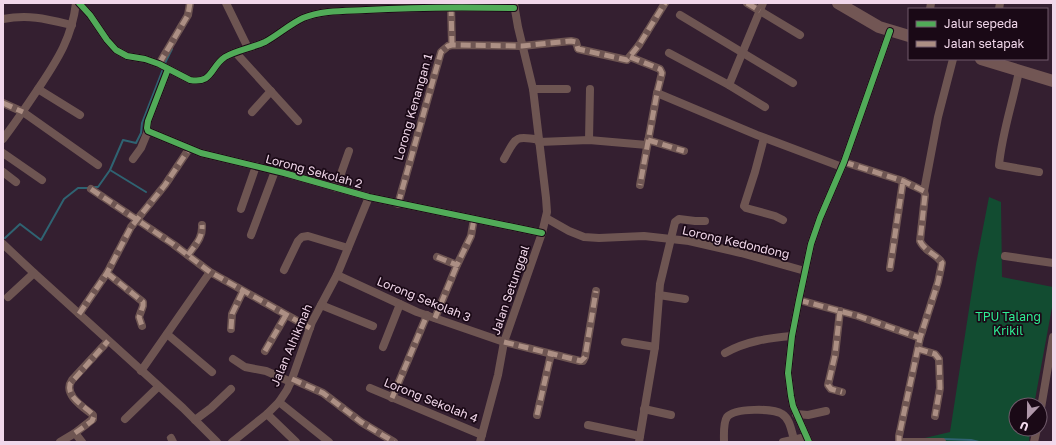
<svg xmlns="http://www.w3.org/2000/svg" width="1056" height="445" font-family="'Golos Text',sans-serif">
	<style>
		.green { fill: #124c31 }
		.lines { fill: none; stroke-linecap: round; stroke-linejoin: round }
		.stream { stroke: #2f6372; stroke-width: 2 }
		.street { stroke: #6e5552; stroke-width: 8 }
		.secondary { stroke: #725654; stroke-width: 12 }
		.quiet { stroke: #ac8f84; stroke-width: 5; stroke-dasharray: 10 5; stroke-linecap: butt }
		.cycleway-casing { stroke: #1a0916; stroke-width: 8 }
		.cycleway { stroke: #51ab58; stroke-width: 6 }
		.labels { text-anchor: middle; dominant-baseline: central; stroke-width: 3.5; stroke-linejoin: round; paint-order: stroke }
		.street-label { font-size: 12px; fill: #f1d7ea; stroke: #1a0916 }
		.park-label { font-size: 12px; fill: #2eed93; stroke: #1a0916 }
	</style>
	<rect width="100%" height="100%" fill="#341f30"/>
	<!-- green -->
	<polygon class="green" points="989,197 1001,202 1002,277 1053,287 1053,302 1034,405 1016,405 1016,429 1030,429 1029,442 908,442 950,432 976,264"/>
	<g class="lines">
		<!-- stream -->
		<g class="stream">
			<polyline points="164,65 172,49"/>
			<polyline points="110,170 146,192"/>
			<polyline points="95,187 98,187 110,170 123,140 136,143 141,133 142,123 163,69"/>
			<polyline points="5,238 20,224 41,240 64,199 78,188 88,188"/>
			<polyline points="943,439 971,440 979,442"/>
		</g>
		<!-- street -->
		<g class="street">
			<path d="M79 3 90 15 107 40 116 50 127 56 145 59 159 64 190 80C213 84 210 67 225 57 237 50 252 48 265 42 278 35 290 24 303 18 322 10 346 11 366 10 416 7 465 7 514 8"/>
			<polyline points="226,3 248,48"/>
			<polyline points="747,3 800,35"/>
			<polyline points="451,6 452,45"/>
			<polyline points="930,9 931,3"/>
			<polyline points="999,9 1000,3"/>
			<polyline points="680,15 793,83"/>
			<path d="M3 19C29 14 47 19 72 25"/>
			<polyline points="236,53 298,121"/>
			<polyline points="669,53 729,85 763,3"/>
			<polyline points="630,57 660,69 662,73 657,93 640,185"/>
			<polyline points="159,64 188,15 190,3"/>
			<polyline points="168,69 148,121 147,128 148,131 201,153 284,173 369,197 542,233"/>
			<path d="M1019 71C1013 102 1002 133 999 165L1039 172"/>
			<polyline points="729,85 765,107"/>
			<polyline points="38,89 80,115"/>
			<polyline points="533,89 567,89"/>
			<polyline points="657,93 757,135 842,167"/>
			<polyline points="3,103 23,112 98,165"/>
			<polyline points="252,112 271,91"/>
			<polyline points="764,138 755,172 744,206 746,208 775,216 783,220"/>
			<path d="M3 139C16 122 28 104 40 86 58 59 72 37 76 3"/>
			<polyline points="589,140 590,89"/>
			<polyline points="648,140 684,151"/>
			<polyline points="539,142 589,140 647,145"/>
			<polyline points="3,153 42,180"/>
			<polyline points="133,159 141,148 148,131"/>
			<path d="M504 159C516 138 514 135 539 140"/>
			<path d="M844 162 903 181 924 191 925 195 920 241C925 252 937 254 942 263L938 282 920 338 899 436V442"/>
			<polyline points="3,172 16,182"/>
			<polyline points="336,188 349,151"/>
			<polyline points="91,189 173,244 210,272 310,328"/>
			<polyline points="924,191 938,117 953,59"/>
			<polyline points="398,204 441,52 448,46 452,45 522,46 571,41 576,42 578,49 627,60 639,45 665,3"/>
			<polyline points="241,209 256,166"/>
			<polyline points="546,218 569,231 584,237 599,238 644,236 689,241 741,253 805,271"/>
			<polyline points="251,235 275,171"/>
			<polyline points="3,244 34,273 183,408 217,442"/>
			<path d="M188 255C195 245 203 238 202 225"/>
			<polyline points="1005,256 1053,263"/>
			<polyline points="437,257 457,265 471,236 474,219"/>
			<polyline points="890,268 903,181"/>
			<polyline points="284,270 298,241 302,237 308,236 348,248"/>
			<polyline points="107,273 143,302 143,306 139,317 142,326"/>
			<polyline points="337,275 417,312 504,342 580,361 583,361 585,357 596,291"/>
			<polyline points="659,295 685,299"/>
			<polyline points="8,297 34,273"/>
			<polyline points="799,300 858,316 920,338"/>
			<polyline points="321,305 373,326"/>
			<polyline points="840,311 835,355 828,385 831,389 842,392"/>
			<polyline points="79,314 107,273 131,227 165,185 189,149"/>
			<polyline points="435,318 457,265"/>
			<polyline points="231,329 232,314 243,291"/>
			<polyline points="167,334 212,372"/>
			<polyline points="625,342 655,347"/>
			<polyline points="383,347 400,304"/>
			<polyline points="918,349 935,354 939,359 940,388 935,416"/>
			<polyline points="265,351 286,315"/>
			<path d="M725 353C746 341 769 338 792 336"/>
			<polyline points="233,359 245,367 266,371 291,382"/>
			<polyline points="141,371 210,272"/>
			<polyline points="292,379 323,393 361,422 394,442"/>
			<polyline points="370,388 482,435"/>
			<polyline points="392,398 427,315"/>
			<polyline points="279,402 329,442"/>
			<polyline points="644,409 671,415"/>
			<polyline points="267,414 296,442"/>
			<polyline points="796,414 808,415 826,411"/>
			<polyline points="1040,414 1053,337"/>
			<polyline points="537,415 551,354"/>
			<polyline points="125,419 158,387"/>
			<polyline points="195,420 211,408 231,389"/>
			<polyline points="588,425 640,436"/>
			<polyline points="75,433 82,442"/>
			<polyline points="171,438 173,442"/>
			<path d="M60 442 75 433 93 419V415C83 407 62 394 72 380L108 341"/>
			<polyline points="232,442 267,414 279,402 287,390 292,379 312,322 337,275 369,197"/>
			<polyline points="480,442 498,375 504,342 542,233 547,212 546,198 533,89 518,27 514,4"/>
			<polyline points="639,442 655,347 660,284 675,222 679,219 695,221 705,221"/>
			<path d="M724 442C724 435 723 423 727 417 734 408 774 408 782 414 790 419 791 430 794 439"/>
			<polyline points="783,442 806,437"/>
			<polyline points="809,442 793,406 791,396 788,373 792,336 799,300 811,244 820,218 844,162 890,31"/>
			<polyline points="899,442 942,442"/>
			<polyline points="1034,442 1037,429"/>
		</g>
		<!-- secondary -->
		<g class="secondary">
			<polyline points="838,3 879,27 909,36"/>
			<polyline points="981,59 1053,81"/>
		</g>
		<!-- quiet -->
		<g class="quiet">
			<polyline points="747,3 760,11"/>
			<polyline points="451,6 452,45"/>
			<polyline points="630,57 660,69 662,73 657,93 640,185"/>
			<polyline points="159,64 188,15 190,3"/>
			<polyline points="3,103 23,112"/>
			<polyline points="648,140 684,151"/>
			<path d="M844 162 903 181 924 191 925 195 920 241C925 252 937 254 942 263L938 282 920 338 899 436V442"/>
			<polyline points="91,189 173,244 210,272 310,328"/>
			<polyline points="398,204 441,52 448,46 452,45 522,46 571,41 576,42 578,49 627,60 639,45 665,3"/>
			<path d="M188 255C195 245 203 238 202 225"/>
			<polyline points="437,257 457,265 471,236 474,219"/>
			<polyline points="890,268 903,181"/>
			<polyline points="107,273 143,302 143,306 139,317 142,326"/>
			<polyline points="799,300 858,316 920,338"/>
			<polyline points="840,311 835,355 828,385 831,389 842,392"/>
			<polyline points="79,314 107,273 131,227 165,185 189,149"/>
			<polyline points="435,318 457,265"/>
			<polyline points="231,329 232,314 243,291"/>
			<polyline points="504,342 581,361 585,357 596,291"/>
			<polyline points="918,349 935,354 939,359 940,388 935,416"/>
			<polyline points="1052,350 1053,350"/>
			<polyline points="265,351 286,315"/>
			<polyline points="292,379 323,393 361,422 394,442"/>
			<polyline points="392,398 427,315"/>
			<polyline points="537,415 551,354"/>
			<path d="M75 433 92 421 94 416C86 406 66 398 70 384L108 341"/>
		</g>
		<defs>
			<g id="cycleway">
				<path d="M79 3 90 15 107 40 116 50 127 56 145 59 159 64 190 80C213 84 210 67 225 57 237 50 252 48 265 42 278 35 290 24 303 18 322 10 346 11 366 10 416 7 465 7 514 8"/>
				<polyline points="168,69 148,121 147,128 148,131 201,153 284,173 369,197 542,233"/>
				<polyline points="809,442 793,406 791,396 788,373 792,336 799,300 811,244 820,218 844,162 890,31"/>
			</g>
		</defs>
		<!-- cycleway casing -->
		<use href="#cycleway" class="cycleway-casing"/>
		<!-- cycleway -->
		<use href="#cycleway" class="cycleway"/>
	</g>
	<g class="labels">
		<!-- street labels -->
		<g class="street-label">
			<text transform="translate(413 107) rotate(-74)">Lorong Kenangan 1</text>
			<text transform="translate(314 171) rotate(15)">Lorong Sekolah 2</text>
			<text transform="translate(736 242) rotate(13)">Lorong Kedondong</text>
			<text transform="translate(510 290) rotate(-71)">Jalan Setunggal</text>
			<text transform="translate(424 299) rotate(22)">Lorong Sekolah 3</text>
			<text transform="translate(291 345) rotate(-67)">Jalan Alhikmah</text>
			<text transform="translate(431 400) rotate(22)">Lorong Sekolah 4</text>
		</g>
		<!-- park labels -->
		<g class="park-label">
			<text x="1008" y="316">TPU Talang<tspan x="1008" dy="14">Krikil</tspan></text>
		</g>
	</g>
	<!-- border -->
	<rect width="1056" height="445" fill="none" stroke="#f1d7ea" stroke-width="8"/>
	<!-- legend -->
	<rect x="908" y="8" width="140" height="52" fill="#1a0916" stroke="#705b6b"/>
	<rect x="916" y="21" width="20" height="6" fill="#51ab58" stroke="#705b6b"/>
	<text x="944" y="28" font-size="12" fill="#f1d7ea">Jalur sepeda</text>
	<rect x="916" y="41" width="20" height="6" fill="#ac8f84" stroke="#705b6b"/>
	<text x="944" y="48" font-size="12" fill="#f1d7ea">Jalan setapak</text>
	<!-- north arrow -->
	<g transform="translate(1028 417) rotate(202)"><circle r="19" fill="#1a0916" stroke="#705b6b"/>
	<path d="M0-3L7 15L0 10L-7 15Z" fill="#af97a9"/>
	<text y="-6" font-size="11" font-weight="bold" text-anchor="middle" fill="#f1d7ea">U</text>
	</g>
</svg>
